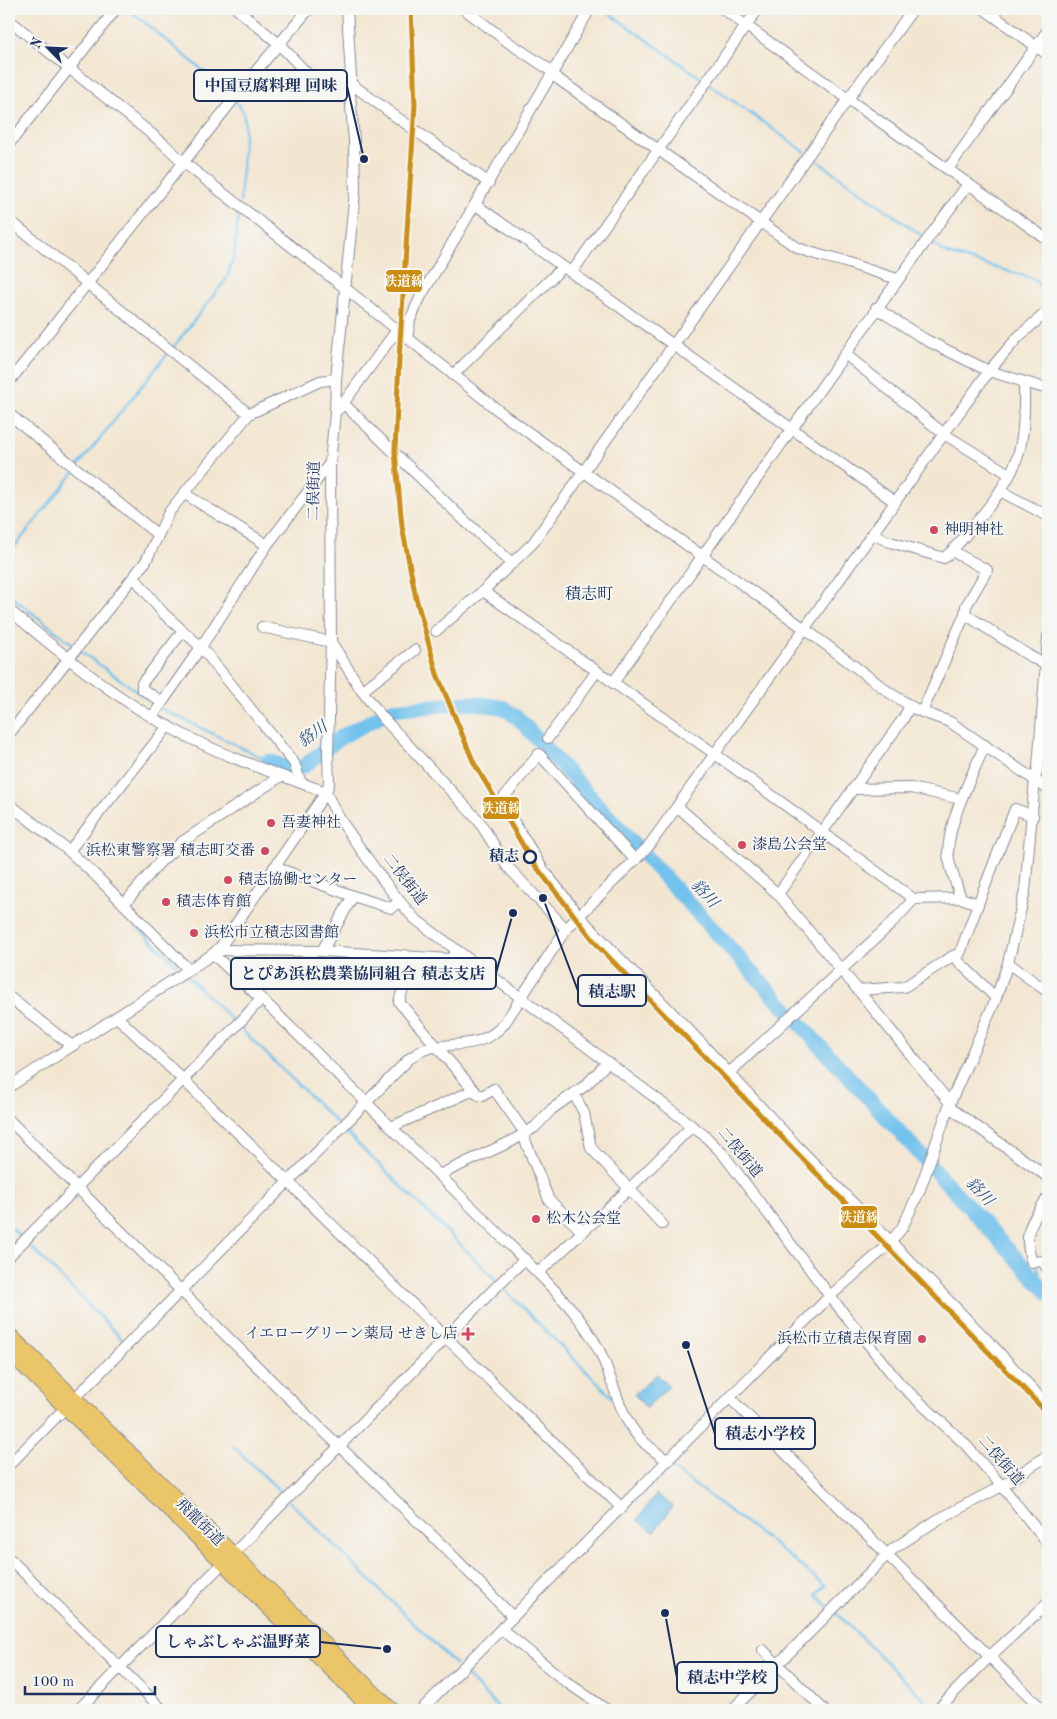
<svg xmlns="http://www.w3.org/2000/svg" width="1057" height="1719" font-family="'Old Standard TT','Noto Serif JP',serif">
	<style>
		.water { fill: #72c2ed; stroke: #4678a6 }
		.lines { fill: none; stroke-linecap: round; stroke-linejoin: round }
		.stream { stroke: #72c2ed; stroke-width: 2.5 }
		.river { stroke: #72c2ed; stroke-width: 15 }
		.minor-casing { stroke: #878a98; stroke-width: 12 }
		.highway-casing { stroke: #878a98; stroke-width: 17 }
		.minor { stroke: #fff; stroke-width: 10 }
		.highway { stroke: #ebc669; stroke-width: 15 }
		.rail-1-casing { stroke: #f6f6f2; stroke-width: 9 }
		.rail-1 { stroke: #cb8e13; stroke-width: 5 }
		.poi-dot { fill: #d1495b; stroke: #f6f6f2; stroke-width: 2 }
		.stop-dot { fill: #f6f6f2; stroke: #1b2f5e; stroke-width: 2.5 }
		.labels { text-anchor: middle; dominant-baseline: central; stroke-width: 4; stroke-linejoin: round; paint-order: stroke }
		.street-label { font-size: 15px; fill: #1b2f5e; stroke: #f6f6f2 }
		.poi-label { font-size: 15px; fill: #1b2f5e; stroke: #f6f6f2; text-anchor: start }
		.stop-label { font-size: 15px; font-weight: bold; fill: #1b2f5e; stroke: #f6f6f2; text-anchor: end }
		.neighbourhood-label { font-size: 16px; fill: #1b2f5e; stroke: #f6f6f2 }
		.water-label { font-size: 16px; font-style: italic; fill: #315482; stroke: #f6f6f2 }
		.leader { fill: none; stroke: #1b2f5e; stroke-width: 2 }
		.callout-dot { fill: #1b2f5e; stroke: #f6f6f2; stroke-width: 2 }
		.callout { fill: #f6f6f2; stroke: #1b2f5e; stroke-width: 2 }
		.callout-label { font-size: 16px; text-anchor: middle; font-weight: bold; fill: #1b2f5e }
		.line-badge { stroke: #f6f6f2; stroke-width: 2 }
		.badge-label { font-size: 14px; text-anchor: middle; font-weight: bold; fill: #fff }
	</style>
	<rect width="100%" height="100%" fill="#f6f6f2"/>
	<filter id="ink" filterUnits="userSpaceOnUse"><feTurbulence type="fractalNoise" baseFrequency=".02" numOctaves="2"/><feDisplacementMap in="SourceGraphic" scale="10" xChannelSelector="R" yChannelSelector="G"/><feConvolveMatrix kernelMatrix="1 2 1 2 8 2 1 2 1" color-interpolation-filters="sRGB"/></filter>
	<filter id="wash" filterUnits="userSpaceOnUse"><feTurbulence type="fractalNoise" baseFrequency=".0096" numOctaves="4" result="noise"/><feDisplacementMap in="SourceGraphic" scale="20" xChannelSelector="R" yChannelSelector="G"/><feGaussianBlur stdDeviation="1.12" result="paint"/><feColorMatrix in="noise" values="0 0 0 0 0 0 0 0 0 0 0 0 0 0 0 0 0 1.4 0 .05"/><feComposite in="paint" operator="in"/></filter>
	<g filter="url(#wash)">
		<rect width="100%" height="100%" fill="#f3e6d1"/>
		<!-- water -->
		<g class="water">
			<polygon points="657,1374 669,1386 646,1408 634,1394"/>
			<polygon points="656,1494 673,1506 654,1532 637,1520"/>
		</g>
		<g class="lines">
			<!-- stream -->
			<g class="stream">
				<polyline points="128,9 228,91 232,96"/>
				<polyline points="603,9 704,80"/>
				<polyline points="709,84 805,152"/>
				<polyline points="235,100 243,111 245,122 240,202"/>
				<polyline points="812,157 924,237"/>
				<polyline points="933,244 948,254 1035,279 1048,298"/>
				<polyline points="172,349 227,278 234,256 239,210"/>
				<polyline points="78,466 168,353"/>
				<polyline points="9,554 75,471"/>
				<polyline points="9,595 75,646"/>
				<polyline points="79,650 156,705"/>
				<polyline points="160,708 269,761"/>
				<polyline points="122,912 182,970"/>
				<polyline points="185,974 235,1023"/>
				<polyline points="239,1027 340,1126"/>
				<polyline points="344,1130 497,1281"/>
				<polyline points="9,1225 22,1238"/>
				<polyline points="26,1242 122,1339"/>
				<polyline points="1037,1265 1045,1290"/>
				<polyline points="500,1285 613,1398"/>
				<path d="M617 1410C623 1429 634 1444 651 1454"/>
				<polyline points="234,1447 285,1496"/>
				<polyline points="673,1469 770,1541 825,1586 816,1594 828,1607"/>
				<polyline points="289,1501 456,1665"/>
				<polyline points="836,1613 934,1709"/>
				<polyline points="467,1676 501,1710"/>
				<polyline points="714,1708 716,1710"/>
			</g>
			<!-- river -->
			<polyline class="river" points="269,761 293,770 304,766 341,737 392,710 466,703 482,704 504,708 519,719 528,729 1048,1293"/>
		</g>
	</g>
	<g filter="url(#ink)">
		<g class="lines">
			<defs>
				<g id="minor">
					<path d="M237 9 278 43 321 88 349 82C395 117 442 149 489 183"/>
					<path d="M347 9 351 78 349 82 354 141 355 192 336 379 335 413 330 463 331 642 328 754 329 784 326 792C336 816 352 837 367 858 382 879 397 900 415 919L653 1096 705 1136 723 1154 830 1296 900 1384 964 1443 1002 1486 1048 1544"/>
					<polyline points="464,9 508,42 553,72"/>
					<polyline points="723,9 848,99 913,9"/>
					<polyline points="984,9 1048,55"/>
					<polyline points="9,20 164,144 183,162 345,288 504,415 805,629 890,693 917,710 950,722 1048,789"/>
					<path d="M551 74 796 247C811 254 828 257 845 262 863 268 880 274 898 279"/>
					<polyline points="9,144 116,9"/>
					<polyline points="948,169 1048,30"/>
					<polyline points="476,205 895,502"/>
					<polyline points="9,220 249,414"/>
					<polyline points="572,272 758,9"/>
					<polyline points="876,308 926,340 989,371 1048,389"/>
					<polyline points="407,338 410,320 421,296 590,9"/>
					<polyline points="845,354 944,434 1009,474"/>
					<polyline points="453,375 563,267"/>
					<polyline points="9,382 256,71 309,9"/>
					<polyline points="344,404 465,521 512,563"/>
					<polyline points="339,409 397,330"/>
					<polyline points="9,414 158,535"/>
					<polyline points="1000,491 1048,516"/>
					<polyline points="185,494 267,545"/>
					<path d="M873 534 887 541 944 558 952 551C974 525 1011 485 1019 452 1025 429 1024 405 1024 382"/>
					<polyline points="134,577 163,613 201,647 230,683 294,763 301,783"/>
					<path d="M9 610C63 655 118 701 182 734 228 758 277 774 326 792L221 946 213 954 9 1087"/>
					<polyline points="965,614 1028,655 1046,665"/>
					<polyline points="262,627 331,642 362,691 383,718 479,821 507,866 566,929"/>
					<polyline points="436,631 483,591"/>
					<path d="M613 683C731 516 847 348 968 184"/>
					<polyline points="362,691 415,650"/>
					<polyline points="161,701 142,689 142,683 183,631"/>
					<polyline points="922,712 965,614 966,606 987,570 952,551"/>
					<polyline points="152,717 201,647 267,545 330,463"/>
					<polyline points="9,734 146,561 169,512 249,414 320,381 336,379"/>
					<polyline points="548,738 597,671"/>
					<polyline points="853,789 911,788 961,799"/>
					<polyline points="9,804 69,851 95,875 189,970"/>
					<polyline points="678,807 778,894 858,990 950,1103"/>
					<polyline points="69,851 168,726"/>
					<polyline points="635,860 539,754 501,801 542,868 579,916 702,1044 795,1144 995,1348 1048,1406"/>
					<polyline points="274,867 353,896"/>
					<polyline points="778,894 903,719 910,706"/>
					<path d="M961 898C957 886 948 863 948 852 949 819 972 776 985 745"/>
					<polyline points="124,904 159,863 182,842 281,776"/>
					<polyline points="978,904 1015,809 1033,816"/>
					<polyline points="217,950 322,951 450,959 457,951"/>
					<polyline points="322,951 353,896 391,908 399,902"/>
					<path d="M213 954 272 1009 538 1273C561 1297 584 1320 599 1350 612 1376 617 1407 634 1431 643 1444 656 1452 668 1461"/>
					<polyline points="405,955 404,985 399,1002 477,1094 482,1096 494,1089 523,1130 523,1135 549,1200 583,1232"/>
					<polyline points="1008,963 1048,992"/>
					<polyline points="858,990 904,987 953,956"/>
					<polyline points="9,997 72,1046"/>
					<polyline points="996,998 953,956 960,953 978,904 961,898 914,899 715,754 483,591 533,543 848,99 1048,240"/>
					<path d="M117 1017C288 1177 452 1347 622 1508"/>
					<polyline points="729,1073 891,924 914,899"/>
					<polyline points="574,1094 584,1113 591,1148 662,1224"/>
					<polyline points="949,1107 1048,1177"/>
					<polyline points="9,1120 288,1397 442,1545 513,1617"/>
					<polyline points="391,1127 474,1090"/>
					<polyline points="439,1175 512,1141 535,1127 552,1109 586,1085 607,1063"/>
					<path d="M1048 1197C1031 1224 1022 1230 1032 1263L1040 1261 1044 1263 1048 1270"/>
					<polyline points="9,1256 240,1022 261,999"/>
					<polyline points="538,1273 629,1189 692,1126"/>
					<polyline points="730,1398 1043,1710"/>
					<path d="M9 1465 409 1059C414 1056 420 1051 426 1049 456 1041 481 1050 504 1024L566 929 648 847 989 371 1018 337 1048 311"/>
					<polyline points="232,1555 501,1282 525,1259"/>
					<polyline points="9,1558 163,1710"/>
					<polyline points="501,1629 565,1681 607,1710"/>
					<polyline points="763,1650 824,1710"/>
					<polyline points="78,1710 224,1562"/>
					<polyline points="421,1710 830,1296 886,1247 902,1228 919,1192 950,1103 995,1001 1008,963 1025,891 1035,779 1038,768 1048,636"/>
					<polyline points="732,1710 893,1549 937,1520 1002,1486 1048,1455"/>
					<polyline points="937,1710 989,1657 1048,1603"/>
				</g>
				<g id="highway">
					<polyline points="9,1335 391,1710"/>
					<polyline points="9,1351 373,1710"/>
				</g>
			</defs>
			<!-- minor casing -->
			<use href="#minor" class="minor-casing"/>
			<!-- highway casing -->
			<use href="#highway" class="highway-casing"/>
			<!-- minor -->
			<use href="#minor" class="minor"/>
			<!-- highway -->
			<use href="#highway" class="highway"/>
			<defs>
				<polyline id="rail-1" points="411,9 415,105 399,359 395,452 402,526 416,598 437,674 474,763 534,864 598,946 1048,1414"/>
			</defs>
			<!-- rail-1 casing -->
			<use href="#rail-1" class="rail-1-casing"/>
			<!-- rail-1 -->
			<use href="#rail-1" class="rail-1"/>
		</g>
	</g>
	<!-- markers -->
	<g class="poi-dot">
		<circle cx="934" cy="530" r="5"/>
		<circle cx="271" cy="823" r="5"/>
		<circle cx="742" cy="845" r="5"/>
		<circle cx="265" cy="851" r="5"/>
		<circle cx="228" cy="880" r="5"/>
		<circle cx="166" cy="902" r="5"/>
		<circle cx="194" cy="933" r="5"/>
		<circle cx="536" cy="1219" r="5"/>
		<path d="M465.5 1326.5h5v5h5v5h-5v5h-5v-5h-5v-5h5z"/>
		<circle cx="922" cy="1339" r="5"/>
	</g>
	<circle class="stop-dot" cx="530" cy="857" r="6"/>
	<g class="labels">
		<!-- street labels -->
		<g class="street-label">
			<text transform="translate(315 491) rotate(-89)">二俣街道</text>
			<text transform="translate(404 880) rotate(52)">二俣街道</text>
			<text transform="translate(739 1153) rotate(50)">二俣街道</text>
			<text transform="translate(1000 1461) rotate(49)">二俣街道</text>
			<text transform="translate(199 1523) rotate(45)">飛龍街道</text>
		</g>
		<!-- poi labels -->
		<g class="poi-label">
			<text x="944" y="530">神明神社</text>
			<text x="281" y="823">吾妻神社</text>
			<text x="752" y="845">漆島公会堂</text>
			<text x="255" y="851" text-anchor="end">浜松東警察署 積志町交番</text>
			<text x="238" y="880">積志協働センター</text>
			<text x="176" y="902">積志体育館</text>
			<text x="204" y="933">浜松市立積志図書館</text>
			<text x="546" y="1219">松木公会堂</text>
			<text x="458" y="1334" text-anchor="end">イエローグリーン薬局 せきし店</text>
			<text x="912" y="1339" text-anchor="end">浜松市立積志保育園</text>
		</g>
		<!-- stop labels -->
		<g class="stop-label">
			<text x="519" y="857">積志</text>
		</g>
		<!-- neighbourhood labels -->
		<g class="neighbourhood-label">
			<text x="589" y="595">積志町</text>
		</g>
		<!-- water labels -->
		<g class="water-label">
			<text transform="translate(313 735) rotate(-35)">貉川</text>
			<text transform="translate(704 894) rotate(47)">貉川</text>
			<text transform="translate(979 1192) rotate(47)">貉川</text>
		</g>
	</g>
	<!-- callouts -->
	<path class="leader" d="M364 159L347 86M513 913L496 973M543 898L578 991M686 1345L715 1434M387 1649L320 1642M665 1613L677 1678"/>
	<g class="callout-dot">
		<circle cx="364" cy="159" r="5"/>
		<circle cx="513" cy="913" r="5"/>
		<circle cx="543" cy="898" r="5"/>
		<circle cx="686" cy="1345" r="5"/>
		<circle cx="387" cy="1649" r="5"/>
		<circle cx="665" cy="1613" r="5"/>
	</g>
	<g class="callout">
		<rect x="194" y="70" width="153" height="31" rx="5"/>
		<rect x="231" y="958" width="265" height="31" rx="5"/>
		<rect x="578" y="975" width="68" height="31" rx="5"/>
		<rect x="715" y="1418" width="100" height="31" rx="5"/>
		<rect x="156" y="1626" width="164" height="31" rx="5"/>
		<rect x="677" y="1662" width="100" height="31" rx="5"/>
	</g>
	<g class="callout-label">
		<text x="271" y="91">中国豆腐料理 回味</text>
		<text x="363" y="979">とぴあ浜松農業協同組合 積志支店</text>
		<text x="612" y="997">積志駅</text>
		<text x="765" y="1439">積志小学校</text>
		<text x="238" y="1647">しゃぶしゃぶ温野菜</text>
		<text x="727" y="1683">積志中学校</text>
	</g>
	<g class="line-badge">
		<rect x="385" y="269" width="38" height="24" rx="5" fill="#cb8e13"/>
		<rect x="482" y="796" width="38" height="24" rx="5" fill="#cb8e13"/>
		<rect x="840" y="1205" width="38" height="24" rx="5" fill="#cb8e13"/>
	</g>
	<g class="badge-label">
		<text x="404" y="286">鉄道線</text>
		<text x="501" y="813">鉄道線</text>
		<text x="859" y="1222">鉄道線</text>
	</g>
	<!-- margin -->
	<rect width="1057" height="1719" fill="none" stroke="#f6f6f2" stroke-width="30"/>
	<!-- north arrow -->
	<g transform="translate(48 48) rotate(294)" stroke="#f6f6f2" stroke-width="4" paint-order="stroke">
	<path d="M0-4L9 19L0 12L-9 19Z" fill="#1b2f5e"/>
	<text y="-8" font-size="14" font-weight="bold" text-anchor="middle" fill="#1b2f5e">N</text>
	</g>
	<!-- scale -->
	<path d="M25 1686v8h130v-8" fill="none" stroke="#1b2f5e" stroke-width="2.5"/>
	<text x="32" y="1686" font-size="15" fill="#1b2f5e" stroke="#f6f6f2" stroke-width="4" paint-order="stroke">100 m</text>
</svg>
